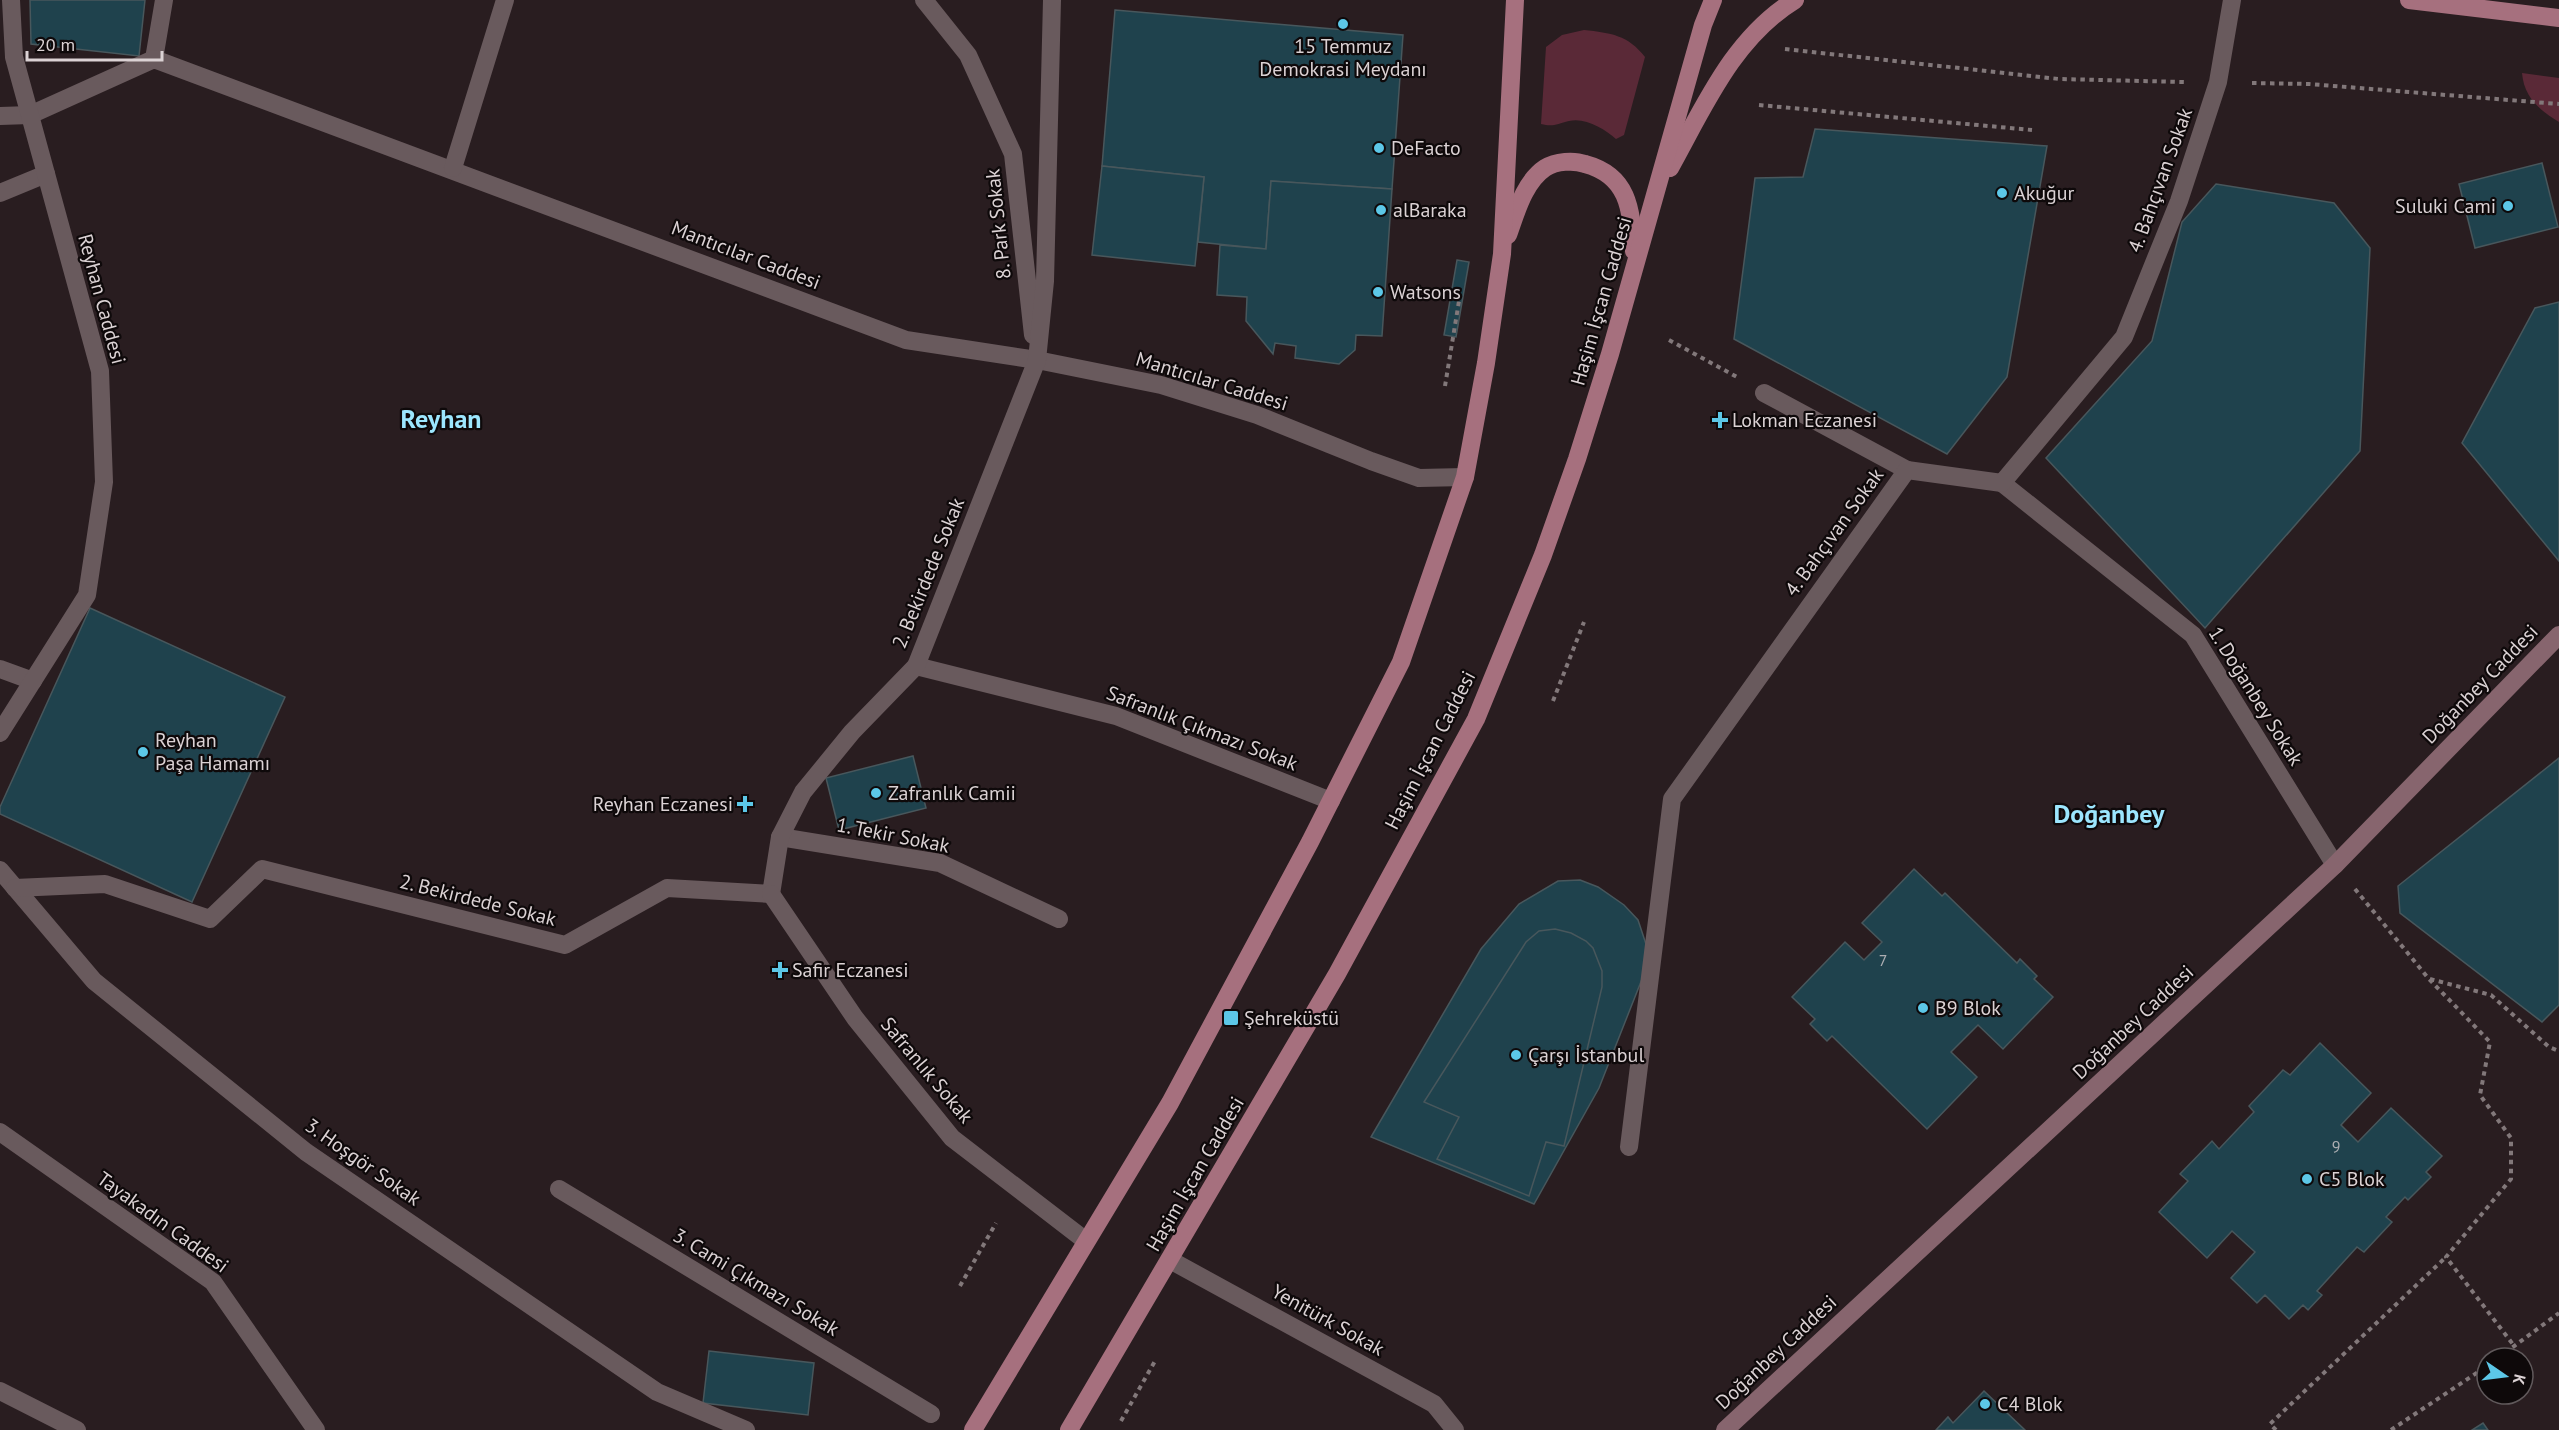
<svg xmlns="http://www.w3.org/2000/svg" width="2559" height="1430" font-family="'PT Sans',sans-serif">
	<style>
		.green { fill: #5a2937 }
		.building { fill: #1f424d; stroke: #48575c; stroke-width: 1.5 }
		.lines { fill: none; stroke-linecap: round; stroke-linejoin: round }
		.path { stroke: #82787a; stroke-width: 4; stroke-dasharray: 4.5 4.5; stroke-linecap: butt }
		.street { stroke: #695a5d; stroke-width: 18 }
		.secondary { stroke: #87656e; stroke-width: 18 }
		.primary { stroke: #a6707e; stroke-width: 18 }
		.poi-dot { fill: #5cc7e7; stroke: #0e090a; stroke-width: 2 }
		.labels { text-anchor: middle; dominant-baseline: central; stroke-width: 4.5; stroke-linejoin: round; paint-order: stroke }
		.number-label { font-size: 16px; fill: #acaeb2 }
		.poi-label { font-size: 20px; fill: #dbd2d4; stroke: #0e090a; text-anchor: start }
		.street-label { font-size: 20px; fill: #dbd2d4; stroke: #0e090a }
		.district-label { font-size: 26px; font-weight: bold; fill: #9ce6fe; stroke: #0e090a }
	</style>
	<rect width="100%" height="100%" fill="#291d20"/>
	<!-- green -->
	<g class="green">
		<path d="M1584 30C1611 33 1628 35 1645 57L1624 135 1616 139C1605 129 1585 117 1569 121 1557 124 1553 127 1541 124L1546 47 1562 35Z"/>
		<path d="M2522 73 2559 78V122C2539 110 2524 97 2522 73Z"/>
	</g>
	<!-- building -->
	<g class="building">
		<polygon points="30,0 145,0 139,56 31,44"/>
		<polygon points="1115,10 1403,35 1392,189 1271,181 1266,249 1198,242 1204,177 1102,166"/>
		<polygon points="1815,129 2047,146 2007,377 1947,454 1734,339 1755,178 1803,177"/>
		<polygon points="2542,163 2558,227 2475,248 2459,184"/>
		<polygon points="1102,166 1204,177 1195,266 1092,255"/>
		<polygon points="1271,181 1392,189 1382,336 1356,335 1355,350 1339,364 1295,358 1296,346 1275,343 1273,354 1246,321 1247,297 1217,295 1220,245 1266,249"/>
		<polygon points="2216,184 2334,203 2370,248 2360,451 2205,628 2046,458 2152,341 2182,222"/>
		<polygon points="1457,260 1469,262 1456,337 1444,335"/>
		<polygon points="2559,302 2559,561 2462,443 2535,308"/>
		<polygon points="90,608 285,697 192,902 0,814 0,807"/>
		<polygon points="913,756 926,808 839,830 826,778"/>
		<polygon points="2559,758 2559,1005 2542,1022 2400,913 2398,886"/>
		<polygon points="1914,869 1942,896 1945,893 2017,963 2020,959 2037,976 2034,979 2053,997 2003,1049 1978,1025 1951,1052 1977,1077 1927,1129 1832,1036 1827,1041 1810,1024 1815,1019 1792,997 1845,942 1864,960 1882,942 1862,923"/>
		<polygon points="1580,880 1598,887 1624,905 1638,920 1646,944 1644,974 1599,1088 1534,1204 1371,1137 1481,949 1519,904 1558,881"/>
		<polygon points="1555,929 1571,933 1586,941 1593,948 1602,971 1602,987 1564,1146 1546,1142 1529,1196 1437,1159 1459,1117 1424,1102 1526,942 1539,931"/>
		<polygon points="2320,1043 2371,1093 2341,1125 2358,1142 2391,1108 2442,1156 2426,1172 2431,1177 2408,1200 2405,1197 2386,1217 2392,1222 2364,1252 2357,1247 2317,1291 2322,1295 2308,1310 2303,1305 2289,1319 2265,1295 2257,1303 2231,1278 2255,1252 2232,1231 2207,1258 2159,1212 2188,1181 2180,1174 2212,1141 2219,1149 2254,1112 2249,1106 2283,1070 2290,1075"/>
		<polygon points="709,1351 814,1363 808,1415 703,1403"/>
		<polygon points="1984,1391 2025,1430 1936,1430 1948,1417 1953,1423"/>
		<polygon points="2483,1423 2488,1430 2472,1430"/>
	</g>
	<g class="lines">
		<!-- path -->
		<g class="path">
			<polyline points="1785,49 2059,79 2184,82"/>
			<polyline points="2252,83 2309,84 2559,104"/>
			<polyline points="1759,105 2032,130"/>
			<polyline points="1669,340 1737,377"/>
			<polyline points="1445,386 1460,295"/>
			<polyline points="1553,701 1584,622"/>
			<polyline points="2355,889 2429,979 2490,1042 2480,1095 2511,1138 2511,1179 2446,1257 2515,1347"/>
			<polyline points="2430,979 2491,995 2549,1047 2559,1051"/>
			<polyline points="960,1286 996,1223"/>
			<polyline points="2498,1358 2559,1313"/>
			<polyline points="1121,1421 1155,1361"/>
			<polyline points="2276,1430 2270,1424 2446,1257"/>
			<polyline points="2391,1430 2487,1366"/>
		</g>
		<!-- street -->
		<g class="street">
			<polyline points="924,0 968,55 1013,154 1033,335"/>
			<polyline points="154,59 164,0"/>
			<polyline points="0,116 30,115 154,59 906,340 1037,360 1161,385 1257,415 1371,461 1419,478 1465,477"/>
			<polyline points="453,168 505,0"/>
			<polyline points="0,193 46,174"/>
			<polyline points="1764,393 1907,470"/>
			<polyline points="2002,483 2193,635 2335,865"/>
			<polyline points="916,666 1116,716 1331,801"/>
			<polyline points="0,669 33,681"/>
			<polyline points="0,733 87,595 104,482 100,371 14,57 11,0"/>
			<polyline points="780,837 940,863 1059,919"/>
			<polyline points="0,870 94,981 306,1152 657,1392 746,1430"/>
			<polyline points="15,888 105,884 210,919 262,869 565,945 667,888 771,894 780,837 803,792 852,732 916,666 1037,360 1045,281 1052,0"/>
			<polyline points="771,894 855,1018 952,1138 1086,1241"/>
			<polyline points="0,1132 213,1282 316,1430"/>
			<polyline points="1629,1147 1672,799 1907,470 2002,483 2124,337 2179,201 2218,82 2232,0"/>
			<polyline points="559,1189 931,1414"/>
			<polyline points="1170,1260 1434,1404 1455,1430"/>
			<polyline points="0,1391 77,1430"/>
		</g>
		<!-- secondary -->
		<polyline class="secondary" points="1725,1430 2335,865 2559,635"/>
		<!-- primary -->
		<g class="primary">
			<polyline points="2409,0 2559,18"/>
			<path d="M1670 168C1704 107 1733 38 1795 0"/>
			<path d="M1508 235C1516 213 1524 182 1545 168 1556 161 1574 160 1585 164 1630 176 1631 211 1634 251"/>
			<polyline points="973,1430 1170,1103 1310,842 1401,662 1465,477 1486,363 1502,254 1515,0"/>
			<polyline points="1069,1430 1337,974 1476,719 1543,555 1577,459 1610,354 1703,25 1713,0"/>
		</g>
	</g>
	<!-- markers -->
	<g class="poi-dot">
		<circle cx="1343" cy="24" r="6"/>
		<circle cx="1379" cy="148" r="6"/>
		<circle cx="2002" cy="193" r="6"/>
		<circle cx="2508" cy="206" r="6"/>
		<circle cx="1381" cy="210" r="6"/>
		<circle cx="1378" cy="292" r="6"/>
		<path d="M1717 411h6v6h6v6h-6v6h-6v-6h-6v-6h6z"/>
		<circle cx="143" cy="752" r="6"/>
		<circle cx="876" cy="793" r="6"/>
		<path d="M742 795h6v6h6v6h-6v6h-6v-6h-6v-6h6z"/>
		<path d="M777 961h6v6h6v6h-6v6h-6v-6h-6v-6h6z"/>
		<circle cx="1923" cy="1008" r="6"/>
		<rect x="1223" y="1010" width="16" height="16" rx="3"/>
		<circle cx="1516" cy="1055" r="6"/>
		<circle cx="2307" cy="1179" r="6"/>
		<circle cx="1985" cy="1404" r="6"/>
	</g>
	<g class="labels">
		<!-- number labels -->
		<g class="number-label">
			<text x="1883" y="960">7</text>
			<text x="2336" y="1146">9</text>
		</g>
		<!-- poi labels -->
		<g class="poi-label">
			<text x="1343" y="46" text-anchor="middle">15 Temmuz<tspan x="1343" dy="23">Demokrasi Meydanı</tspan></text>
			<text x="1391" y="148">DeFacto</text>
			<text x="2014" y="193">Akuğur</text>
			<text x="2496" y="206" text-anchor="end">Suluki Cami</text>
			<text x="1393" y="210">alBaraka</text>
			<text x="1390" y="292">Watsons</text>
			<text x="1732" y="420">Lokman Eczanesi</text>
			<text x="155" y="740">Reyhan<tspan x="155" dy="23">Paşa Hamamı</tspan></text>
			<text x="888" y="793">Zafranlık Camii</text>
			<text x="733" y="804" text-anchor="end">Reyhan Eczanesi</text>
			<text x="792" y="970">Safir Eczanesi</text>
			<text x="1935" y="1008">B9 Blok</text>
			<text x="1244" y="1018">Şehreküstü</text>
			<text x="1528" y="1055">Çarşı İstanbul</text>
			<text x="2319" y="1179">C5 Blok</text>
			<text x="1997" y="1404">C4 Blok</text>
		</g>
		<!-- street labels -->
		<g class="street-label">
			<text transform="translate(2160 180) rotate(-70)">4. Bahçıvan Sokak</text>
			<text transform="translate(998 224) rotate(-96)">8. Park Sokak</text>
			<text transform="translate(746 255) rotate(21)">Mantıcılar Caddesi</text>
			<text transform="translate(102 299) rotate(75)">Reyhan Caddesi</text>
			<text transform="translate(1601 301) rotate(-74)">Haşim İşcan Caddesi</text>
			<text transform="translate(1212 381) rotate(17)">Mantıcılar Caddesi</text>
			<text transform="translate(1834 532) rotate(-54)">4. Bahçıvan Sokak</text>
			<text transform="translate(928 573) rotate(-68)">2. Bekirdede Sokak</text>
			<text transform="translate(2480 684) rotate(-46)">Doğanbey Caddesi</text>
			<text transform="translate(2256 696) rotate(58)">1. Doğanbey Sokak</text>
			<text transform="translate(1202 728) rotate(21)">Safranlık Çıkmazı Sokak</text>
			<text transform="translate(1430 750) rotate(-63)">Haşim İşcan Caddesi</text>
			<text transform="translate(893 835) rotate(11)">1. Tekir Sokak</text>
			<text transform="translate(478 900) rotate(14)">2. Bekirdede Sokak</text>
			<text transform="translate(2133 1022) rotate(-43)">Doğanbey Caddesi</text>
			<text transform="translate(927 1070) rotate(50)">Safranlık Sokak</text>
			<text transform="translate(363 1162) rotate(35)">3. Hoşgör Sokak</text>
			<text transform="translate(1195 1174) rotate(-60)">Haşim İşcan Caddesi</text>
			<text transform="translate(163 1222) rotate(36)">Tayakadın Caddesi</text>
			<text transform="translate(756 1282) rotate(31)">3. Cami Çıkmazı Sokak</text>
			<text transform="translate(1328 1320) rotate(29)">Yenitürk Sokak</text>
			<text transform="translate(1776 1352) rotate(-43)">Doğanbey Caddesi</text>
		</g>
		<!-- district labels -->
		<g class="district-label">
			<text x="441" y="418">Reyhan</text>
			<text x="2109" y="813">Doğanbey</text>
		</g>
	</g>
	<!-- north arrow -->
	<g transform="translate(2505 1376) rotate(104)"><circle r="28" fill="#0e090a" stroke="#60595b" stroke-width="1.5"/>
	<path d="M0-4.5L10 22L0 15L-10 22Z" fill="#5cc7e7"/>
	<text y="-9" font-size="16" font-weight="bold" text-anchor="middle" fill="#dbd2d4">K</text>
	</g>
	<!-- scale -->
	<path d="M27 51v9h135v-9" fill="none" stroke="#dbd2d4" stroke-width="3"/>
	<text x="36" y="51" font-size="18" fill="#dbd2d4" stroke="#0e090a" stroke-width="4.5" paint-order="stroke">20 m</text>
</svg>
